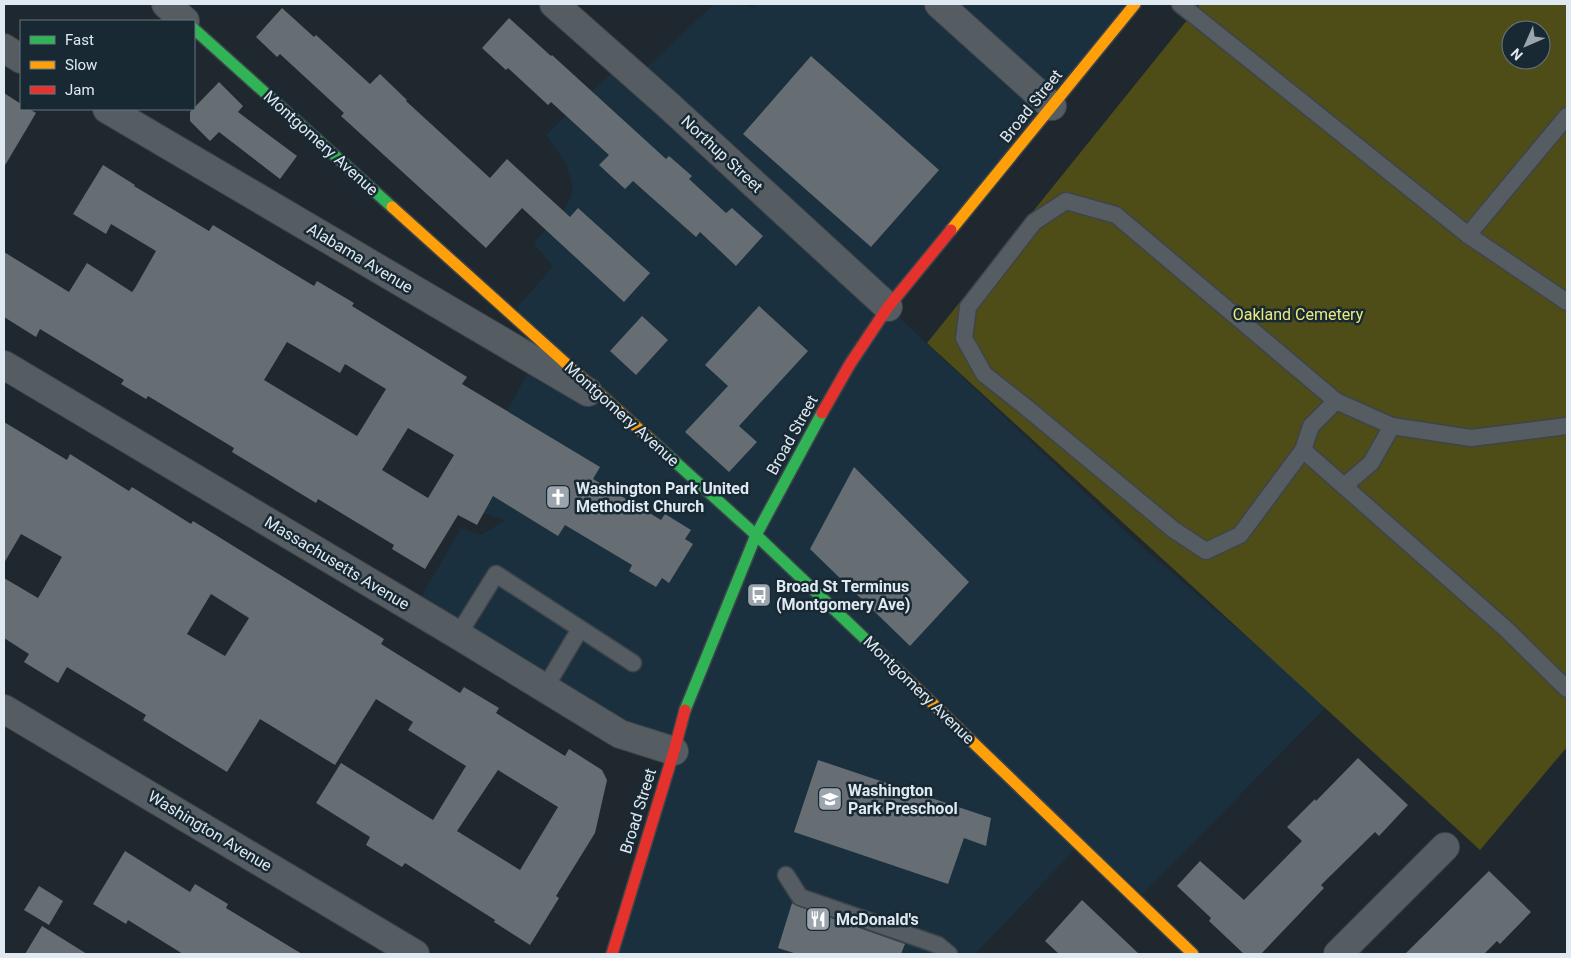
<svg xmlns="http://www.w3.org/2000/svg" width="1571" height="958" font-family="Roboto,sans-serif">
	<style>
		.built { fill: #1b303e }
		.green { fill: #4e4d18; fill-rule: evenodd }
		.building { fill: #666e73; fill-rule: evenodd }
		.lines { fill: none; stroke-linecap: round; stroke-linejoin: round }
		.lane-casing { stroke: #3d444a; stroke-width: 19 }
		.street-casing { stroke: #3d444a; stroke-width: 30 }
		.fast-casing { stroke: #3d444a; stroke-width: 14 }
		.slow-casing { stroke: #3d444a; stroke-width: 14 }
		.jam-casing { stroke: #3d444a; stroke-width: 14 }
		.lane { stroke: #565d62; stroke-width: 16 }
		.street { stroke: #565d62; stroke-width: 28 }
		.fast { stroke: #30b455; stroke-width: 11 }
		.slow { stroke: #ff9f0a; stroke-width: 11 }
		.jam { stroke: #e5322d; stroke-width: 11 }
		.labels { text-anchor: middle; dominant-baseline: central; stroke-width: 5; stroke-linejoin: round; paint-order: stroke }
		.street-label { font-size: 16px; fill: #dfe9f1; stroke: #192934 }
		.park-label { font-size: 16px; fill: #ebea7d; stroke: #192934 }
		.poi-label { font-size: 16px; font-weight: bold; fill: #dfe9f1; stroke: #192934; text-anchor: start }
	</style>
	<rect width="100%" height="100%" fill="#1f282e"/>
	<!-- built -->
	<polygon class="built" points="714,4 739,4 754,8 758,4 1135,4 888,307 1142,547 1327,706 1143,894 1083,841 975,954 620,954 671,754 420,602 424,592 461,528 481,535 506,520 477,511 464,489 535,360 517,307 553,267 534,243 568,204 573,188 566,163 546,135 622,63 641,73"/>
	<!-- green -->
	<path class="green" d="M1200 4H1567V747L1480 850 927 343ZM1511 30H1541V60H1511Z"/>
	<!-- building -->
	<g class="building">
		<polygon points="282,8 314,37 316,35 370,84 380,74 407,100 406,101 490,178 507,159 570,217 578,208 650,273 624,302 522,208 486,248 341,116 344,113 280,54 277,57 256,37"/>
		<polygon points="509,18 551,56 552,55 666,159 669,156 692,176 689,179 726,213 732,208 763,236 736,266 700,232 696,237 633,181 625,189 599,165 609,155 551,102 548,105 508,68 506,70 482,48"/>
		<polygon points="811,56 939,170 871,247 743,134"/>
		<polygon points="219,82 243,106 238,112 297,156 280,179 219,132 210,141 190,121 190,112"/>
		<polygon points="4,93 21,104 21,109 29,109 36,113 4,167"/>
		<path d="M103 165 135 185 134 186 209 231 213 225 314 286 317 281 354 303 352 306 467 377 462 384 600 467 593 479 661 520 665 514 691 530 685 539 693 544 669 583 662 578 656 587 629 571 632 565 565 525 558 536 493 496 477 525 458 515 425 569 392 549 394 545 318 499 316 503 232 452 234 448 148 396 146 399 121 384 124 380 40 329 36 337 4 317V252L69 292 87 263 132 292 135 288 156 251 111 224 106 234 73 214ZM287 342 340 373 345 364 386 389 357 436 264 380ZM408 428 454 455 428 498 382 470Z"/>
		<polygon points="759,306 808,351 739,426 757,442 729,472 685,432 728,386 705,365"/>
		<polygon points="642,316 668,340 636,375 610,351"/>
		<path d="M4 422 67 460 70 454 129 491 132 487 191 524 193 521 384 639 381 644 460 693 464 687 499 708 496 713 565 756 569 749 602 770 607 780 595 833 556 896 559 898 530 945 494 922 495 920 405 863 402 867 366 845 370 837 316 803 341 763 433 820 466 766 408 730 413 722 376 699 335 765 260 719 227 772 143 720 146 715 67 667 58 683 24 662 29 654 4 638V578L38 598 62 557 21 534 4 563ZM211 594 249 618 225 656 187 634ZM498 770 558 807 520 870 457 831Z"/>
		<polygon points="854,467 969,582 910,646 810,549"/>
		<polygon points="1358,758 1408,805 1379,836 1375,832 1321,885 1324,888 1261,954 1244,954 1209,921 1211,918 1177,886 1200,861 1244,900 1302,841 1287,827 1315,799 1316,801"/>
		<polygon points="818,760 991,818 986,846 964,838 948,884 794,832"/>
		<polygon points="125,851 190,892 195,884 228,904 226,908 302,954 183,954 128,920 126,924 93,904"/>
		<polygon points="1489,871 1531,912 1500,944 1497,941 1484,954 1405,954"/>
		<polygon points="39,886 63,901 49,925 24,910"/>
		<polygon points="1082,900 1139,954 1059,954 1045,941"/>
		<polygon points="792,903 797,906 905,944 901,954 797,954 778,948"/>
		<polygon points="42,926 87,954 25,954"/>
	</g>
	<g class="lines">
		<defs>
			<g id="lane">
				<polyline points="1180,4 1468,235 1567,302"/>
				<polyline points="1468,235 1567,116"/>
				<polyline points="1567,426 1471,438 1392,426 1336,401 1116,215 1066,201 1034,222 968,307 964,338 984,374 1027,408 1174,530 1206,551 1240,535 1303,450 1506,629 1567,689"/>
				<polyline points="1303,450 1311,426 1336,401"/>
				<polyline points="1344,486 1371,463 1392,426"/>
				<polyline points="458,635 496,574 633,663"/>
				<polyline points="545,688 580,629"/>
				<polyline points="786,875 800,897 938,945 949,954"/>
			</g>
			<g id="street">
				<polyline points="166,4 185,21"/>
				<polyline points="554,4 667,104 888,307"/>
				<polyline points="939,4 1052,106"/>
				<polyline points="4,48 21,59"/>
				<polyline points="107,109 588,392"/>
				<polyline points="4,365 458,635 620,734 674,751"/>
				<polyline points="4,709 415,954"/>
				<polyline points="1338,954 1445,847"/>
			</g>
			<g id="fast">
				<polyline points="194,29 392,207"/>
				<polyline points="651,440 756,535 905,677"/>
				<polyline points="685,710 756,535 822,413"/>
			</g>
			<g id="slow">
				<polyline points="392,207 651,440"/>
				<polyline points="951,230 1135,4"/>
				<polyline points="905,677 1193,954"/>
			</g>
			<g id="jam">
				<polyline points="822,413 850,364 888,307 951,230"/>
				<polyline points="612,954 674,751 685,710"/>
			</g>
		</defs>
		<!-- lane casing -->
		<use href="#lane" class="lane-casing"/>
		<!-- street casing -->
		<use href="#street" class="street-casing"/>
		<!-- fast casing -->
		<use href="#fast" class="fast-casing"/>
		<!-- slow casing -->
		<use href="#slow" class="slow-casing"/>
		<!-- jam casing -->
		<use href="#jam" class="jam-casing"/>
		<!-- lane -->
		<use href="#lane" class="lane"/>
		<!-- street -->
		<use href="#street" class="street"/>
		<!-- fast -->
		<use href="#fast" class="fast"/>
		<!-- slow -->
		<use href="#slow" class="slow"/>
		<!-- jam -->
		<use href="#jam" class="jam"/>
	</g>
	<!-- icons -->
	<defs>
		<symbol id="church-square" viewBox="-11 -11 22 22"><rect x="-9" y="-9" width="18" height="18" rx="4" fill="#9ca5ad" stroke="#192934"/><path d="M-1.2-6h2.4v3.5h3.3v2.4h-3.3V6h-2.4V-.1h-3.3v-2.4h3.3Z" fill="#fff"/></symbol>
		<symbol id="bus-square" viewBox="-11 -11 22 22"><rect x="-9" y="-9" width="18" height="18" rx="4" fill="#9ca5ad" stroke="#192934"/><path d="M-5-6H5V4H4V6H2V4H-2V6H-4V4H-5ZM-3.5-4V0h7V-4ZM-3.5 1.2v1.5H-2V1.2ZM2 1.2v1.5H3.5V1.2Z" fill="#fff"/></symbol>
		<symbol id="school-square" viewBox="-11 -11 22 22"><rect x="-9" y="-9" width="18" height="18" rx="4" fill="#9ca5ad" stroke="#192934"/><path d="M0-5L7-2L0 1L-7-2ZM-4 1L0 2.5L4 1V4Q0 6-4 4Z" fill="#fff"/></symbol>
		<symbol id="restaurant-square" viewBox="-11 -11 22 22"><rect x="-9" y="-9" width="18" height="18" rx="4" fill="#9ca5ad" stroke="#192934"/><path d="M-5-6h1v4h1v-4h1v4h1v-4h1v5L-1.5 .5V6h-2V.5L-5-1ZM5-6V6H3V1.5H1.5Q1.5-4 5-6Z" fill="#fff"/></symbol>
	</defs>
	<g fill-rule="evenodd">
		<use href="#church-square" x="544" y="483" width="28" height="28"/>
		<use href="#bus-square" x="745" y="581" width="28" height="28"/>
		<use href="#school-square" x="816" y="785" width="28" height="28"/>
		<use href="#restaurant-square" x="804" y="905" width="28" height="28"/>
	</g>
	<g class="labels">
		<!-- street labels -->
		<g class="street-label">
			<text transform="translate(1031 106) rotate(-51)">Broad Street</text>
			<text transform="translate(321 143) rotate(42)">Montgomery Avenue</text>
			<text transform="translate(722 154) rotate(43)">Northup Street</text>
			<text transform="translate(360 258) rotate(31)">Alabama Avenue</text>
			<text transform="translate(622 414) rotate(42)">Montgomery Avenue</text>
			<text transform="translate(792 435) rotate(-61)">Broad Street</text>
			<text transform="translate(337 563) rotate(31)">Massachusetts Avenue</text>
			<text transform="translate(919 690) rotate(44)">Montgomery Avenue</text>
			<text transform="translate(638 811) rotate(-73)">Broad Street</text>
			<text transform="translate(210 831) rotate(31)">Washington Avenue</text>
		</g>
		<!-- park labels -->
		<g class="park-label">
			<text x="1298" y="314">Oakland Cemetery</text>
		</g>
		<!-- poi labels -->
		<g class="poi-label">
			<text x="576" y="488">Washington Park United<tspan x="576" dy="18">Methodist Church</tspan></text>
			<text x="776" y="586">Broad St Terminus<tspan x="776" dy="18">(Montgomery Ave)</tspan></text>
			<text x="848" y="790">Washington<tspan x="848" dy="18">Park Preschool</tspan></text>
			<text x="836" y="919">McDonald's</text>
		</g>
	</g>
	<!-- border -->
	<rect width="1571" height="958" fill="none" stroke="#dfe9f1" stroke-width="10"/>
	<!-- legend -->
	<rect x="20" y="20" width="175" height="90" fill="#192934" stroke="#687680"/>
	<rect x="30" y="36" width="25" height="8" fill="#30b455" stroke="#687680"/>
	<text x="65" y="45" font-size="15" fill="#dfe9f1">Fast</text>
	<rect x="30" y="61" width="25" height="8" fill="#ff9f0a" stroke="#687680"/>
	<text x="65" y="70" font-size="15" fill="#dfe9f1">Slow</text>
	<rect x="30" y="86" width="25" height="8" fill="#e5322d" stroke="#687680"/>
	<text x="65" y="95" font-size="15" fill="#dfe9f1">Jam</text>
	<!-- north arrow -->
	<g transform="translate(1526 45) rotate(225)"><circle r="24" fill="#192934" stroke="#687680"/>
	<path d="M0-4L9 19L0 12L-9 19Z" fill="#9ca5ad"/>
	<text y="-8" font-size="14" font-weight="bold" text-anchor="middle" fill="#dfe9f1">N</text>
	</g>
</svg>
